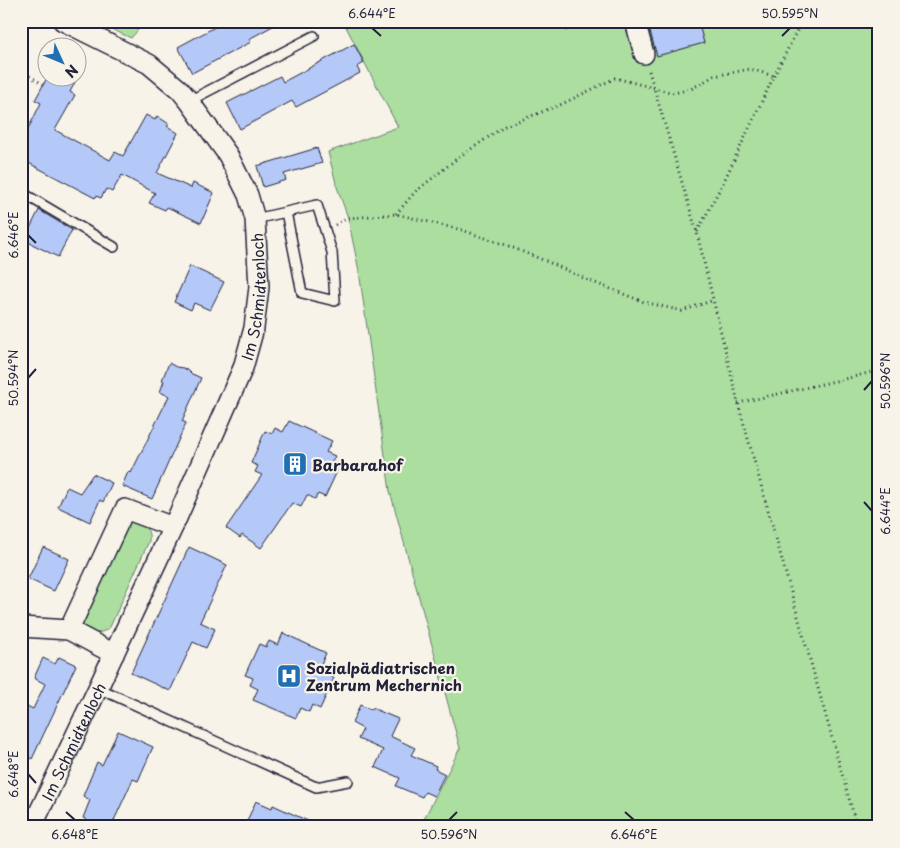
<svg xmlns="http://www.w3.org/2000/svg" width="900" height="848" font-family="'Playpen Sans',sans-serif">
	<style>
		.built { fill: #e3e6ed }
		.green { fill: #acdea0; stroke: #67806e }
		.building { fill: #b5c9f8; stroke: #22223b }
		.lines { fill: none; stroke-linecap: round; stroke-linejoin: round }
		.lane-casing { stroke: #22223b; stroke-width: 12 }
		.street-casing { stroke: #22223b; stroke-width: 22 }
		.path { stroke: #22223b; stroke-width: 3; stroke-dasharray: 1 4; stroke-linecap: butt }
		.lane { stroke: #f7f3e8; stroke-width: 9 }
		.street { stroke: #f7f3e8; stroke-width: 19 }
		.ticks { fill: none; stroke: #22223b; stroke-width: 2 }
		.labels { text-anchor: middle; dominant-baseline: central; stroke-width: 4.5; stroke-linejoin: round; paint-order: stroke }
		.street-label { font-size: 15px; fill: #22223b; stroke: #f7f3e8 }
		.poi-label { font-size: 15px; font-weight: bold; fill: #22223b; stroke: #f7f3e8; text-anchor: start }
		.neatline { fill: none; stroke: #22223b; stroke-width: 2 }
		.ticks-label { font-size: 12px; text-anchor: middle; fill: #22223b }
	</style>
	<rect width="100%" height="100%" fill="#f7f3e8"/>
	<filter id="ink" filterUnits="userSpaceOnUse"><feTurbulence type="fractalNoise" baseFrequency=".02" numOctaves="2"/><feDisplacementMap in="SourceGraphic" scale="10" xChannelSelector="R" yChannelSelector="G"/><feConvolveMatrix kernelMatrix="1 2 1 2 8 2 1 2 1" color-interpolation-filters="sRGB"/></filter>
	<g filter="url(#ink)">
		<!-- built -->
		<polygon class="built" points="126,21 148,21 138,30"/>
		<!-- green -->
		<g class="green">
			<polygon points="93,21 126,21 138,30 131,38"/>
			<polygon points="343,21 561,21 565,31 603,21 879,21 879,827 420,827 460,748 390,491 359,271 348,218 337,187 328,152 398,127"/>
			<path d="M129 519C140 524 151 526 149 541L110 627C98 637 92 632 80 626Z"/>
		</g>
		<!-- building -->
		<g class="building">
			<polygon points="226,21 282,21 249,39 251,42 192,73 178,47"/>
			<polygon points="647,21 698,21 704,43 657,56"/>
			<polygon points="354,44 364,63 357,67 360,73 296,107 292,101 240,129 227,103 280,76 283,82"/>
			<polygon points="47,78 66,78 75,82 70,92 75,95 55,130 110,160 115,152 123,156 146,115 155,120 157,116 169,124 167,126 178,133 157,173 191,188 193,183 214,193 201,223 167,207 165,210 149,203 155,193 122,175 112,192 106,189 101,198 96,196 95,198 21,159 21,143 41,103 35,100"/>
			<polygon points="317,148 322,163 284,174 286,180 263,187 257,166"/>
			<polygon points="39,210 72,230 58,257 24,240"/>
			<polygon points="190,266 224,282 210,310 194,303 191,310 174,302"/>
			<polygon points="169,363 176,367 183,368 191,372 190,373 201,378 182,421 186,423 152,499 122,486 128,472 131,473 169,396 160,392 164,381 162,380"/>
			<polygon points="289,421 332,441 326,452 335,456 332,462 340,465 325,497 318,494 315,499 307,495 301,507 292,503 261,548 242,535 240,538 226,528 262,475 255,472 258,466 251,463 265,431 272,434 275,428 283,432"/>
			<polygon points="93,474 112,483 103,502 100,500 90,522 58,507 67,487 80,493"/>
			<polygon points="43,547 69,559 54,591 28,579"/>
			<polygon points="189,547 227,565 200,622 215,629 206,648 193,642 170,691 131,673"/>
			<polygon points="283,633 326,653 321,664 329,668 326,674 334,678 320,709 312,705 309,712 300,708 296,718 253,700 258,689 250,685 253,678 245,675 259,644 266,647 269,641 278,645"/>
			<polygon points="59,657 76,665 32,759 21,753 21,703 33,709 45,684 34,678 43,658 55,664"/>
			<polygon points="360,705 371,710 372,708 398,719 390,736 415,748 411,755 436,766 435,769 445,774 434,796 425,792 422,797 396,786 400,778 375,767 383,750 358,739 363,729 352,723"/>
			<polygon points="118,731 153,747 138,781 133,779 111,827 84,827 87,820 83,818 90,800 83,796 97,762 102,765"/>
			<polygon points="256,801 272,808 273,805 321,827 254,827 246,823"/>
		</g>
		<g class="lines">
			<defs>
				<g id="lane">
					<polyline points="189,101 314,36"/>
					<polyline points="21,192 114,247"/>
					<polyline points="255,219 317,205 332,252 335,301 302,293 286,212"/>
					<polyline points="98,688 316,787 348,781"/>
				</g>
				<g id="street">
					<polyline points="635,21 644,54"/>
					<polyline points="21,627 69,630"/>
					<polyline points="114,654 69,630 125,509 173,527"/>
					<path id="s1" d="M32 827 98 688 173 527 243 368 254 328 259 287 255 219 248 195 228 155 189 101 180 90 149 64 63 21"/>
				</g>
			</defs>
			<!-- lane casing -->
			<use href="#lane" class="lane-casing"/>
			<!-- street casing -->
			<use href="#street" class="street-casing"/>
			<!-- path -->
			<g class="path">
				<polyline points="21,71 43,84"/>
				<polyline points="649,71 697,233 738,403 857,827"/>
				<polyline points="774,76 802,21"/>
				<polyline points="396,214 415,192 459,157 505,126 560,105 615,78 674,93 691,89 714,76 750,69 774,76 723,183 697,232"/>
				<polyline points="335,225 348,218 396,214 462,230 506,245 553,264 590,281 644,302 682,311 714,300"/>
				<polyline points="738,403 853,377 879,370"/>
			</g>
			<!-- lane -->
			<use href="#lane" class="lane"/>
			<!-- street -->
			<use href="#street" class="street"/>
		</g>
	</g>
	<!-- ticks -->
	<path class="ticks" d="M372 28 381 36M782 36 790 28M28 235 36 243M28 378 36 369M864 390 872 381M864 502 872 511M28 774 36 783M66 812 75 820M625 812 634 820M449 820 457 812"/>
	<!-- icons -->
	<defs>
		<symbol id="building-square" viewBox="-11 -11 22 22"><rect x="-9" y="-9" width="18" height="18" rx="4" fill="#1f6fb2" stroke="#f7f3e8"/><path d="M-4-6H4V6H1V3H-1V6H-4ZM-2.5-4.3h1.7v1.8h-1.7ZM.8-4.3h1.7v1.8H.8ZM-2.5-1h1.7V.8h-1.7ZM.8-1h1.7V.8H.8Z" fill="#fff"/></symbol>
		<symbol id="hospital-square" viewBox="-11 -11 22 22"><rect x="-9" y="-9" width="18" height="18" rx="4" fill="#1f6fb2" stroke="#f7f3e8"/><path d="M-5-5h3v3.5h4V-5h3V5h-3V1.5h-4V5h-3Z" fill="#fff"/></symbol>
	</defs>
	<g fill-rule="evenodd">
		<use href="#building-square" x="281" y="450" width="28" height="28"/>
		<use href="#hospital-square" x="275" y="662" width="28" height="28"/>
	</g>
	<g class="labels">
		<!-- street labels -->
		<g class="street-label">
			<text stroke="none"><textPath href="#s1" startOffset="578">Im Schmidtenloch</textPath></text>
			<text stroke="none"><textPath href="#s1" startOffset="95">Im Schmidtenloch</textPath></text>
		</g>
		<!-- poi labels -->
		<g class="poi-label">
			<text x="312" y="464">Barbarahof</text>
			<text x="306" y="667">Sozialpädiatrischen<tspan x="306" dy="17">Zentrum Mechernich</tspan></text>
		</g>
	</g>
	<!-- margin -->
	<rect width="900" height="848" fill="none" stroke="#f7f3e8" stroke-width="55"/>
	<!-- north arrow -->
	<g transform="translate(62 62) rotate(134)"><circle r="24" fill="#f7f3e8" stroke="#a29fa3"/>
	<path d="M0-4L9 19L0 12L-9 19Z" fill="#1f6fb2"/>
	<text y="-8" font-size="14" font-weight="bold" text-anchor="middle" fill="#22223b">N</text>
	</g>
	<rect x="28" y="28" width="844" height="792" class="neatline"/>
	<g class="ticks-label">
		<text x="372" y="18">6.644°E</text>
		<text x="790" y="18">50.595°N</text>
		<text transform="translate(14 235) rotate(-90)" y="4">6.646°E</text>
		<text transform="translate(14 378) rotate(-90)" y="4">50.594°N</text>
		<text transform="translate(886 381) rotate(-90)" y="4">50.596°N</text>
		<text transform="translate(886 511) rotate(-90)" y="4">6.644°E</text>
		<text transform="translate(14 774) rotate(-90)" y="4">6.648°E</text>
		<text x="75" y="839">6.648°E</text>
		<text x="449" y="839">50.596°N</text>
		<text x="634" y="839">6.646°E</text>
	</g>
</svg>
